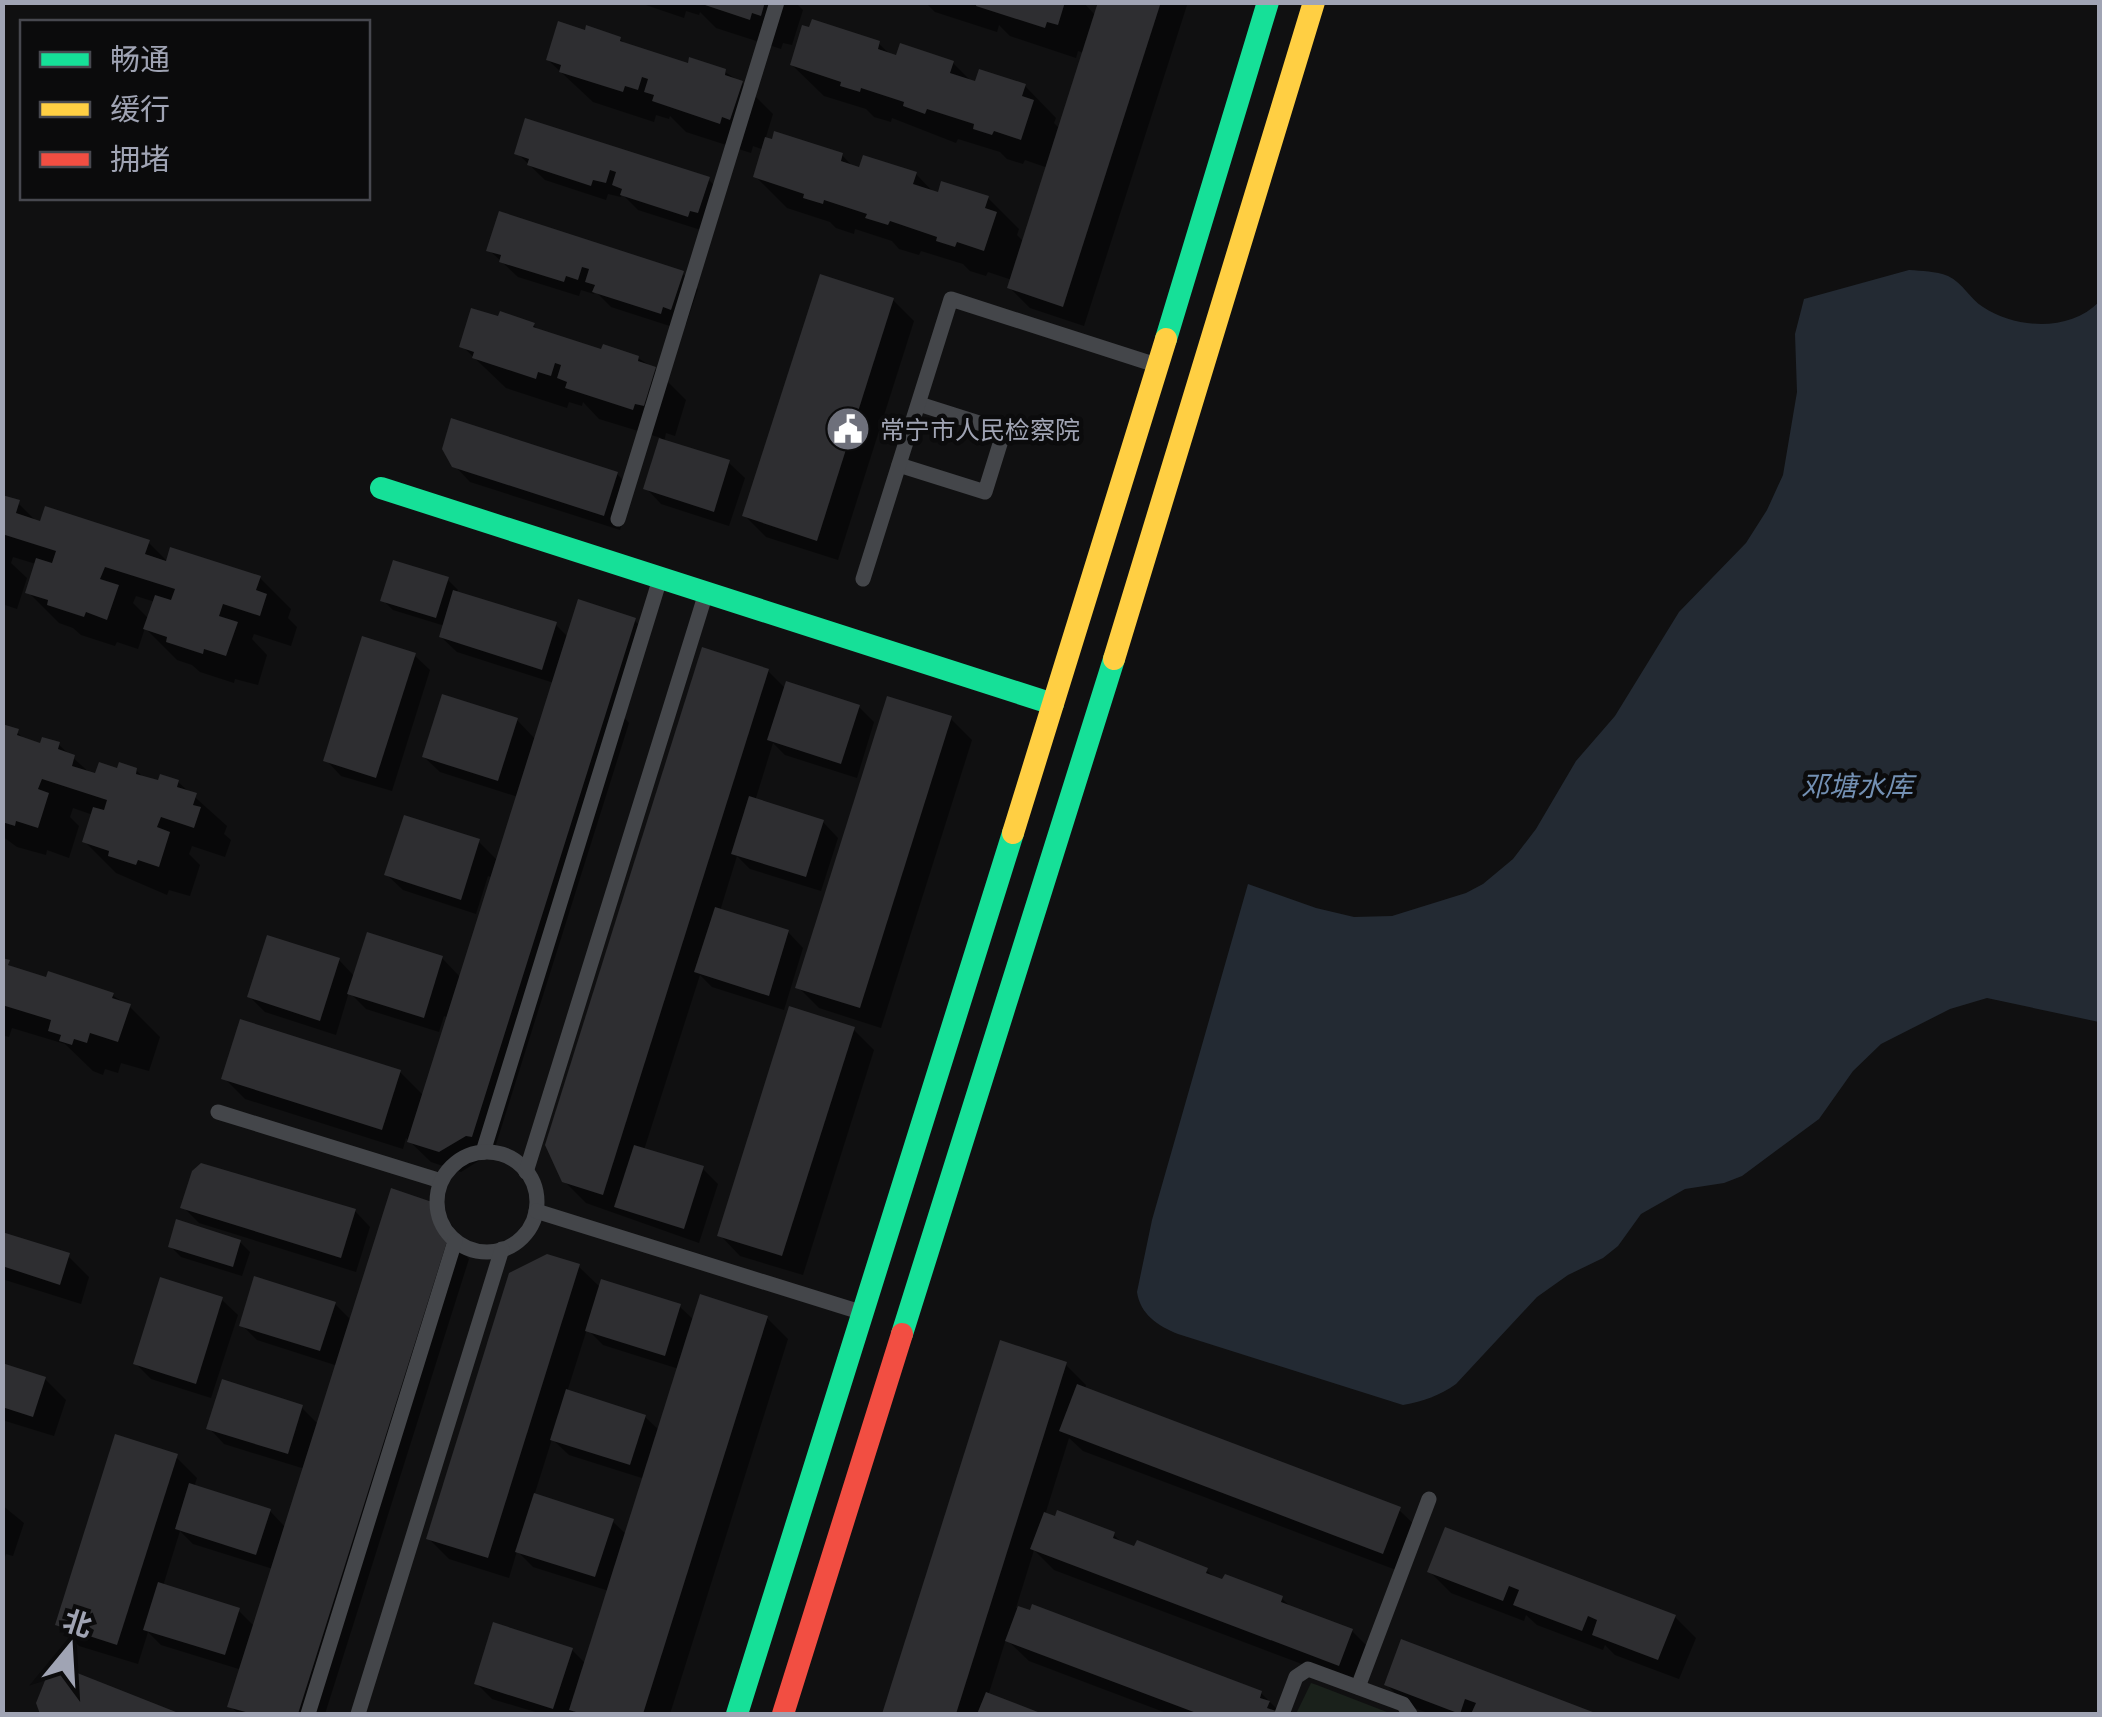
<svg xmlns="http://www.w3.org/2000/svg" width="2102" height="1717" font-family="Manrope,'Noto Sans SC',sans-serif">
	<style>
		.green { fill: #1a211b }
		.water { fill: #232a33 }
		.shadow { fill: #0007; fill-rule: evenodd }
		.building { fill: #2e2e31 }
		.lines { fill: none; stroke-linecap: round; stroke-linejoin: round }
		.lane { stroke: #44464a; stroke-width: 15 }
		.fast { stroke: #16e098; stroke-width: 22 }
		.slow { stroke: #ffcf43; stroke-width: 22 }
		.jam { stroke: #f24e42; stroke-width: 22 }
		.labels { text-anchor: middle; dominant-baseline: central; stroke-width: 9; stroke-linejoin: round; paint-order: stroke }
		.poi-label { font-size: 25px; fill: #a0a4b4; stroke: #0b0b0c; text-anchor: start }
		.water-label { font-size: 28px; font-style: italic; fill: #7390b3; stroke: #0b0b0c }
	</style>
	<rect width="100%" height="100%" fill="#101011"/>
	<!-- green -->
	<polygon class="green" points="1311,1683 1317,1685 1392,1714 1296,1714"/>
	<!-- water -->
	<path class="water" d="M1909 270C1922 271 1935 271 1948 276 1963 283 1970 299 1983 307 2017 329 2069 332 2099 302V1022L1987 998 1950 1009 1881 1044 1853 1071 1819 1119 1742 1176 1724 1183 1685 1189 1641 1214 1618 1246 1603 1258 1568 1275 1537 1297 1456 1384C1439 1396 1424 1401 1403 1405L1178 1334C1158 1326 1140 1314 1137 1292L1152 1220 1248 884 1316 908 1354 917 1392 916 1466 893 1483 884 1513 859 1536 829 1576 761 1615 716 1679 612 1746 543 1767 510 1783 475 1797 392 1795 334 1804 299Z"/>
	<!-- shadow -->
	<g class="shadow">
		<polygon points="637,2 795,2 803,10 792,45 783,43 781,49 716,28 700,12 699,15 686,11 684,18"/>
		<polygon points="925,2 1083,2 1096,16 1101,2 1188,2 1084,326 1030,308 1009,287 1012,280 988,272 986,276 970,271 963,264 921,251 919,255 899,249 892,241 855,229 854,234 836,228 830,222 787,208 755,176 764,150 753,146 751,153 686,132 670,116 669,119 656,115 654,122 593,102 548,60 620,39 627,46 689,66 725,72 742,83 773,114 765,140 842,155 855,169 916,174 936,195 988,198 1019,229 1017,235 1024,242 1048,168 1025,160 1023,164 1007,159 1000,152 958,139 956,143 892,118 891,122 874,117 866,109 824,96 792,65 879,44 892,56 953,63 973,83 1025,86 1056,118 1054,123 1060,129 1084,53 1078,51 1076,58 1010,36 999,25 997,32 935,12"/>
		<polygon points="517,153 709,180 724,195 704,231 638,210 622,194 621,197 608,194 606,200 545,180"/>
		<polygon points="489,250 682,273 698,289 686,324 678,321 676,328 611,307 595,291 594,294 581,290 579,296 518,277"/>
		<polygon points="893,300 914,321 838,560 766,537 745,516"/>
		<polygon points="533,325 541,332 602,352 638,358 655,369 686,400 675,436 666,433 664,442 729,463 745,478 729,526 661,504 646,488 661,438 599,419 583,402 582,406 569,402 567,408 506,388 462,346"/>
		<polygon points="454,465 617,474 633,490 620,530 470,482"/>
		<path d="M2 498 18 503 38 523 148 542 168 562 260 578 291 609 288 618 297 627 291 646 254 634 252 639 267 655 258 685 235 679 234 683 200 672 192 665 177 660 145 628 138 649 117 642 115 646 81 635 73 628 59 623 28 592 36 564 13 557 11 563 27 578 17 609 2 604ZM136 596 155 602 149 619 133 603Z"/>
		<polygon points="448,580 458,590 456,594 556,625 568,637 634,620 650,635 624,717 629,723 492,1157 488,1155 461,1172 431,1162 406,1138 403,1149 245,1099 224,1078 400,1072 424,1096 449,1018 444,1016 439,1032 366,1009 349,992 336,1035 265,1012 250,997 339,960 355,977 442,958 461,978 493,878 488,876 476,914 403,890 387,875 479,842 498,861 518,797 440,772 424,757 517,720 536,740 554,683 457,652 441,637 445,626 393,610 383,600"/>
		<polygon points="414,655 430,670 392,791 341,776 326,760"/>
		<polygon points="768,671 786,689 859,707 874,722 857,778 785,755 773,743 755,801 823,822 838,838 821,891 750,869 737,856 720,911 788,932 803,948 784,1010 712,987 700,975 644,1150 702,1168 718,1184 699,1243 586,1203 564,1181"/>
		<polygon points="951,719 972,740 881,1028 819,1008 798,987"/>
		<polygon points="2,727 17,732 27,742 41,746 59,745 92,775 136,770 145,779 178,782 227,826 224,834 231,840 225,857 192,846 189,854 200,865 190,896 169,890 167,895 116,873 85,842 93,815 73,808 70,817 79,826 69,858 47,850 46,855 17,847 2,836"/>
		<polygon points="2,961 17,970 112,995 129,1006 160,1037 149,1071 121,1063 118,1073 105,1069 103,1075 93,1071 65,1044 12,1028 9,1037 2,1035"/>
		<polygon points="853,1029 874,1050 803,1275 740,1256 720,1235"/>
		<path d="M430 1204 452 1225 462 1252 469 1259 325 1714H239L230 1706 242 1670 161 1645 148 1632 138 1664 79 1646 58 1625 176 1457 197 1478 194 1487 270 1511 286 1528 305 1469 224 1444 209 1428 302 1408 319 1425 338 1366 257 1340 242 1325 335 1304 352 1321ZM180 1531 193 1544 273 1569 255 1627 238 1610 163 1586Z"/>
		<polygon points="183,1207 355,1211 370,1227 356,1272 199,1223"/>
		<polygon points="2,1234 68,1256 89,1277 81,1304 2,1279"/>
		<polygon points="240,1242 250,1252 242,1276 181,1257 171,1247"/>
		<path d="M579 1267 601 1288 680 1307 695 1321 767 1318 788 1339 670 1714H577L573 1711 572 1714H542L492 1699 476 1683 572 1650 586 1664 609 1591 533 1567 517 1551 509 1578 449 1559 428 1538ZM587 1329 603 1345 679 1369 660 1431 645 1417 567 1392ZM552 1439 569 1455 645 1479 627 1535 612 1521 534 1496Z"/>
		<polygon points="222,1300 238,1315 211,1398 151,1379 136,1364"/>
		<polygon points="1002,1344 1065,1364 1086,1385 1085,1390 1399,1510 1420,1530 1404,1573 1083,1451 1069,1438 1045,1515 1113,1534 1124,1545 1206,1570 1217,1580 1281,1598 1292,1608 1352,1631 1373,1652 1360,1686 1054,1570 1034,1550 1016,1608 1261,1693 1282,1714 1169,1714 1029,1661 1006,1639 988,1696 1037,1714 885,1714"/>
		<polygon points="2,1366 45,1379 66,1400 54,1436 2,1420"/>
		<polygon points="2,1505 24,1523 13,1556 6,1554 2,1565"/>
		<polygon points="1446,1530 1675,1617 1696,1638 1679,1679 1615,1655 1605,1645 1603,1650 1537,1625 1526,1615 1524,1621 1451,1593 1430,1572"/>
		<polygon points="1403,1643 1592,1714 1431,1714 1408,1706 1387,1685"/>
		<polygon points="54,1667 175,1714 42,1714 39,1703"/>
	</g>
	<!-- building -->
	<g class="building">
		<polygon points="765,2 761,16 752,13 750,20 699,3"/>
		<polygon points="977,2 1065,2 1058,25 1047,22 1045,28 976,6"/>
		<polygon points="1098,2 1161,2 1063,307 1007,288"/>
		<polygon points="812,19 880,41 878,49 896,55 900,43 954,61 950,73 975,81 979,69 1026,84 1022,96 1034,100 1021,140 994,131 992,135 973,129 974,124 927,109 925,114 903,106 904,102 861,88 860,92 840,86 841,82 790,65 802,25 809,27"/>
		<polygon points="558,21 585,30 586,25 621,37 620,41 688,63 689,57 726,69 725,75 743,81 730,120 722,117 720,124 652,101 654,95 644,92 648,79 642,77 638,90 625,86 623,92 559,72 561,65 546,60"/>
		<polygon points="525,118 710,177 698,213 690,211 688,217 620,195 622,189 612,185 616,172 610,170 606,183 593,180 591,186 527,165 529,159 514,154"/>
		<polygon points="774,131 843,153 841,161 859,167 863,155 917,172 913,184 938,192 941,181 989,196 985,208 997,212 984,251 957,242 955,247 936,241 937,237 890,221 888,225 865,218 867,214 824,200 823,204 803,198 804,194 753,177 765,137 772,139"/>
		<polygon points="499,211 684,271 671,310 663,307 661,314 592,292 595,285 585,282 589,269 582,267 578,280 566,276 564,282 499,262 501,255 486,251"/>
		<polygon points="820,274 894,298 817,541 742,516"/>
		<polygon points="471,308 498,316 500,311 535,323 533,327 601,349 603,344 639,356 638,361 656,367 644,406 635,404 633,410 565,388 567,382 557,378 561,365 555,363 551,376 538,372 536,379 472,358 474,352 459,347"/>
		<polygon points="451,418 618,472 604,516 452,467 442,449"/>
		<polygon points="659,438 730,460 714,512 643,489"/>
		<polygon points="2,495 20,500 16,513 40,521 45,506 150,540 145,554 166,561 170,547 261,576 256,590 267,594 260,616 223,604 219,616 238,622 226,656 204,649 203,654 166,642 167,637 143,629 155,595 171,600 175,589 105,567 100,579 119,585 107,620 86,612 84,617 47,605 48,600 25,593 36,558 52,563 56,551 2,534"/>
		<polygon points="393,560 449,577 436,618 380,601"/>
		<polygon points="453,590 557,622 542,670 439,637"/>
		<polygon points="578,599 636,618 472,1137 466,1136 439,1152 407,1142"/>
		<polygon points="362,636 416,653 376,778 323,761"/>
		<polygon points="702,647 769,669 603,1195 562,1182 545,1145"/>
		<polygon points="786,681 860,705 841,764 767,740"/>
		<polygon points="442,694 518,718 498,781 422,757"/>
		<polygon points="887,696 952,716 860,1008 795,988"/>
		<polygon points="2,724 19,729 17,735 40,743 42,737 60,742 58,749 75,755 72,766 95,773 99,762 117,768 119,762 137,768 136,774 158,780 160,774 179,780 177,787 197,793 193,805 201,807 194,828 161,817 157,827 170,832 159,867 138,860 136,865 108,856 109,851 82,842 93,807 104,810 107,800 42,779 38,789 49,793 38,828 16,821 15,826 2,822"/>
		<polygon points="749,796 824,820 806,877 731,854"/>
		<polygon points="404,815 480,839 461,900 384,875"/>
		<polygon points="715,907 789,930 769,996 694,972"/>
		<polygon points="367,932 443,956 424,1018 347,994"/>
		<polygon points="267,935 340,958 320,1021 247,997"/>
		<polygon points="2,958 10,960 8,965 46,977 48,971 114,993 112,998 131,1004 118,1042 90,1033 87,1043 74,1039 72,1045 59,1041 61,1035 48,1031 51,1020 2,1005"/>
		<polygon points="789,1006 855,1027 782,1256 717,1236"/>
		<polygon points="240,1019 401,1070 382,1130 221,1079"/>
		<polygon points="634,1145 704,1166 684,1229 614,1207"/>
		<polygon points="201,1163 356,1209 341,1258 180,1208 192,1171"/>
		<polygon points="391,1188 432,1202 444,1234 449,1235 298,1714 253,1714 227,1707"/>
		<polygon points="176,1219 241,1240 233,1267 168,1247"/>
		<polygon points="2,1232 70,1253 60,1285 2,1266"/>
		<polygon points="547,1254 580,1264 488,1558 426,1539 509,1273"/>
		<polygon points="254,1276 336,1302 320,1351 239,1326"/>
		<polygon points="160,1277 223,1297 196,1384 133,1364"/>
		<polygon points="601,1279 681,1304 665,1356 585,1331"/>
		<polygon points="700,1294 768,1316 643,1714 583,1714 569,1710"/>
		<polygon points="1000,1340 1067,1362 956,1714 882,1714"/>
		<polygon points="2,1363 46,1377 33,1417 2,1407"/>
		<polygon points="222,1379 303,1405 288,1454 206,1429"/>
		<polygon points="1077,1384 1401,1507 1383,1554 1059,1431"/>
		<polygon points="566,1389 646,1415 630,1465 550,1440"/>
		<polygon points="115,1434 178,1454 117,1645 55,1625"/>
		<polygon points="189,1483 271,1509 256,1555 175,1529"/>
		<polygon points="534,1493 614,1519 595,1577 515,1552"/>
		<polygon points="1057,1510 1115,1532 1113,1538 1134,1546 1137,1540 1208,1568 1206,1573 1222,1579 1225,1574 1283,1596 1281,1602 1353,1629 1339,1666 1030,1549 1044,1512 1055,1516"/>
		<polygon points="1445,1527 1676,1615 1658,1660 1592,1635 1597,1620 1588,1616 1582,1631 1513,1605 1519,1590 1509,1586 1503,1601 1427,1572"/>
		<polygon points="158,1582 240,1608 225,1655 143,1630"/>
		<polygon points="1032,1604 1262,1691 1260,1698 1270,1701 1267,1708 1276,1711 1275,1714 1199,1714 1005,1641 1018,1606 1030,1610"/>
		<polygon points="493,1622 573,1648 553,1709 474,1684"/>
		<polygon points="1401,1639 1598,1714 1471,1714 1476,1703 1465,1699 1460,1714 1384,1685"/>
		<polygon points="52,1663 181,1714 40,1714 36,1703"/>
		<polygon points="986,1692 1043,1714 977,1714"/>
	</g>
	<g class="lines">
		<!-- lane -->
		<g class="lane">
			<polyline points="899,465 985,492 1004,431 919,404"/>
			<polyline points="618,519 777,2"/>
			<polyline points="863,579 951,299 1153,364"/>
			<polyline points="218,1112 441,1181"/>
			<polyline points="483,1152 659,582"/>
			<circle cx="487" cy="1202" r="50"/>
			<polyline points="526,1172 705,596"/>
			<polyline points="536,1211 857,1311"/>
			<polyline points="1358,1687 1429,1499"/>
			<polyline points="308,1714 455,1241"/>
			<polyline points="358,1714 502,1249"/>
			<polyline points="1282,1714 1296,1677 1308,1669 1403,1704 1410,1714"/>
		</g>
		<!-- fast -->
		<g class="fast">
			<polyline points="1166,339 1268,2"/>
			<polyline points="381,488 1053,704"/>
			<polyline points="902,1334 1114,659"/>
			<polyline points="737,1714 1013,833"/>
		</g>
		<!-- slow -->
		<g class="slow">
			<polyline points="1114,659 1314,2"/>
			<polyline points="1013,833 1166,339"/>
		</g>
		<!-- jam -->
		<polyline class="jam" points="783,1714 902,1334"/>
	</g>
	<!-- icons -->
	<defs>
		<symbol id="civic-disc" viewBox="-11 -11 22 22"><circle r="9.5" fill="#6e707b" stroke="#0b0b0c"/><path d="M-.6-6.5H3V-4.5H.6V-3L4-1V1h2V6H-6V1h2V-1L-.6-3ZM-1.2 2.5V6h2.4V2.5Z" fill="#fff"/></symbol>
	</defs>
	<g fill-rule="evenodd">
		<use href="#civic-disc" x="823" y="404" width="50" height="50"/>
	</g>
	<g class="labels">
		<!-- poi labels -->
		<g class="poi-label">
			<text x="880" y="429">常宁市人民检察院</text>
		</g>
		<!-- water labels -->
		<g class="water-label">
			<text x="1857" y="785">邓塘水库</text>
		</g>
	</g>
	<!-- border -->
	<rect width="2102" height="1717" fill="none" stroke="#a0a4b4" stroke-width="10"/>
	<!-- legend -->
	<rect x="20" y="20" width="350" height="180" fill="#0b0b0c" stroke="#47484f" stroke-width="2.5"/>
	<rect x="40" y="52" width="50" height="15" fill="#16e098" stroke="#47484f" stroke-width="2.5"/>
	<text x="110" y="70" font-size="30" fill="#a0a4b4">畅通</text>
	<rect x="40" y="102" width="50" height="15" fill="#ffcf43" stroke="#47484f" stroke-width="2.5"/>
	<text x="110" y="120" font-size="30" fill="#a0a4b4">缓行</text>
	<rect x="40" y="152" width="50" height="15" fill="#f24e42" stroke="#47484f" stroke-width="2.5"/>
	<text x="110" y="170" font-size="30" fill="#a0a4b4">拥堵</text>
	<!-- north arrow -->
	<g transform="translate(70 1647) rotate(18)" stroke="#0b0b0c" stroke-width="8" paint-order="stroke">
	<path d="M0-8L18 38L0 25L-18 38Z" fill="#a0a4b4"/>
	<text y="-15" font-size="28" font-weight="bold" text-anchor="middle" fill="#a0a4b4">北</text>
	</g>
</svg>
